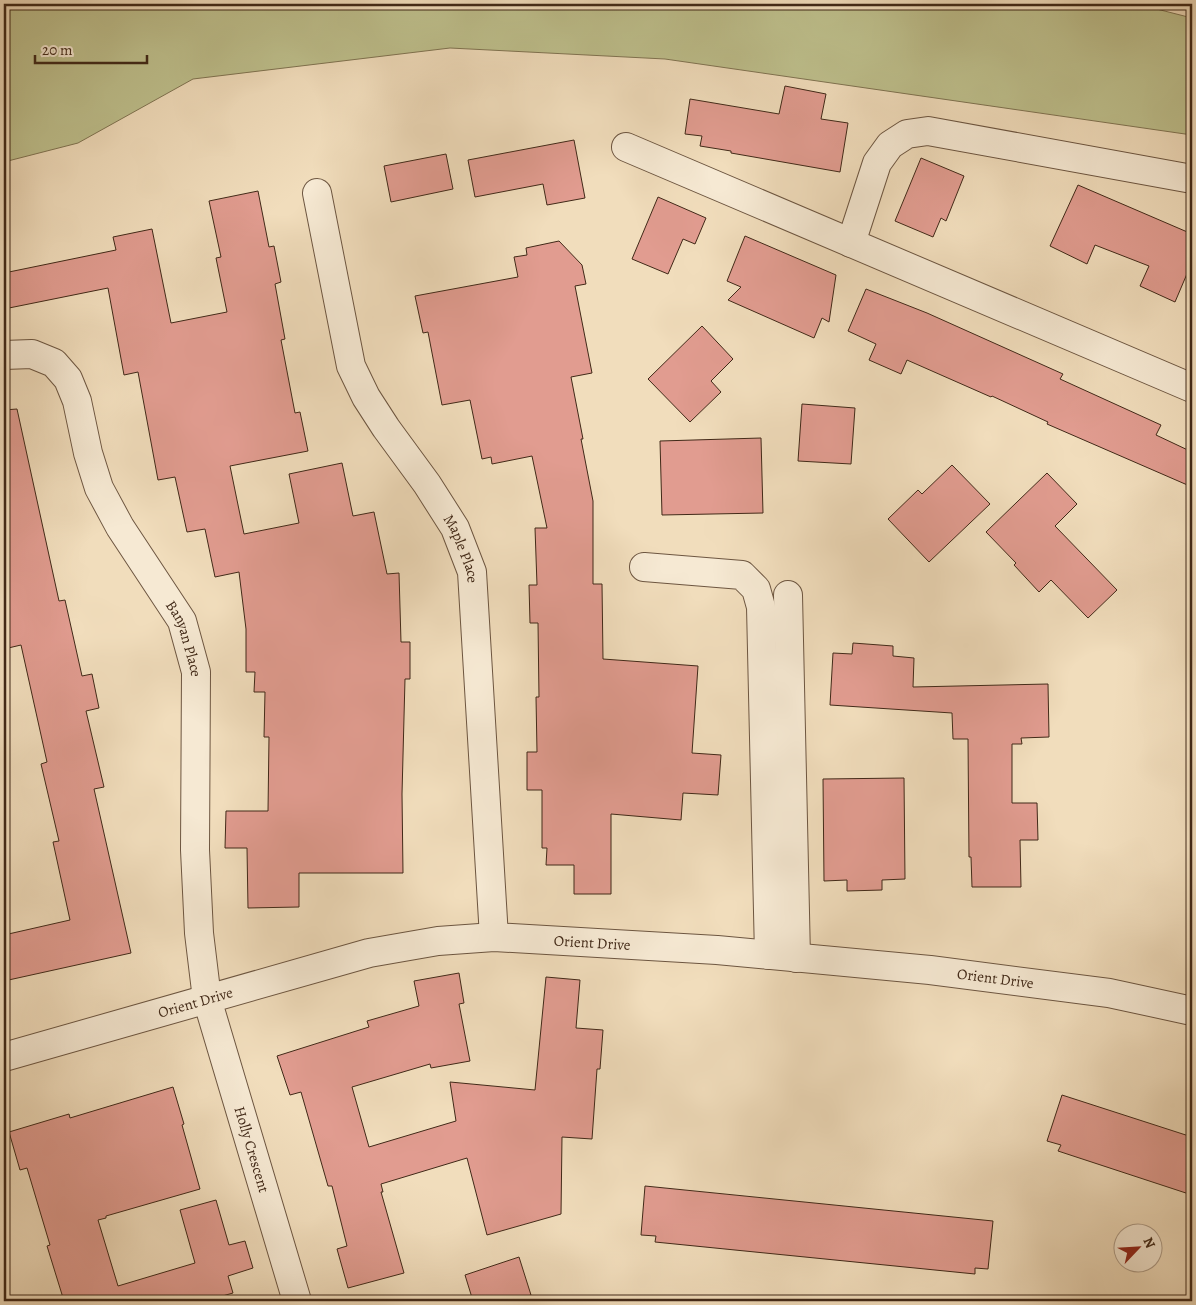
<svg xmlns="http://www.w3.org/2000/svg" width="1196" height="1305" font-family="Alegreya,serif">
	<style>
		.green { fill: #bec08d; stroke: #807452 }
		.building { fill: #e19c90; stroke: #412918 }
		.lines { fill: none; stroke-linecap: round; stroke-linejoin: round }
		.minor-casing { stroke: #6d5641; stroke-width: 30 }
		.minor { stroke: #f6e9d3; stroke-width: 28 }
		.labels { text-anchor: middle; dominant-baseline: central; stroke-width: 4; stroke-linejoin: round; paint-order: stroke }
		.street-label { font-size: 15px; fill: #412918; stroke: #f6e9d3 }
	</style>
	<rect width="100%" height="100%" fill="#f1ddbc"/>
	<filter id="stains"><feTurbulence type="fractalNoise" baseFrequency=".004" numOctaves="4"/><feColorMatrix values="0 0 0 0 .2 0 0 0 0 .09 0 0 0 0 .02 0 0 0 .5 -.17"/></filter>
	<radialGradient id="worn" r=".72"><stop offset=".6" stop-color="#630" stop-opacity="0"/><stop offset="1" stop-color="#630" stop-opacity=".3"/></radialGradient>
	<!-- green -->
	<polygon class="green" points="4,4 1137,4 1192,18 1192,135 665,59 450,48 193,79 78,143 4,162"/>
	<!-- building -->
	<g class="building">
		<polygon points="785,86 826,94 821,119 848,123 840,172 731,153 731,151 700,146 702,136 685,134 690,99 779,114"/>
		<polygon points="574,140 585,198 547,205 543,184 475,197 468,160"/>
		<polygon points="446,154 453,189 391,202 384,166"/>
		<polygon points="921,158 964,176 946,221 941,218 933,237 895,221"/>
		<polygon points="1078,185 1192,234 1192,262 1175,302 1140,286 1149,266 1095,245 1087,264 1050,246"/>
		<polygon points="258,191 269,247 274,246 281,282 275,284 285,339 281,340 295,413 300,412 308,451 230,466 244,534 299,523 289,474 342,463 353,516 374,512 387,574 399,573 401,642 410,642 410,679 405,679 402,794 403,873 299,873 299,907 248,908 247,848 225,848 226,811 268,811 269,737 264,737 265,692 254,692 255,672 246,672 246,629 239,572 215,577 205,529 187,532 175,477 158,480 138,372 124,375 108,288 4,309 4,273 116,250 113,237 152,229 171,323 227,312 216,258 221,257 209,201"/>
		<polygon points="658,197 706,218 695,244 683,239 668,274 632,259"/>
		<polygon points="745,236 836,275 829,322 822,318 814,338 728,300 741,287 727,281"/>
		<polygon points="559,241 582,265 586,284 575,286 592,373 571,377 583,439 581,439 593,501 593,584 602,584 603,659 698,666 692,753 721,755 718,795 683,793 681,820 611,814 611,894 574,894 574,865 546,865 547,848 542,848 542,790 527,790 527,752 537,752 536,697 539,697 538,623 530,623 529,585 537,585 535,528 547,528 532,456 492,464 491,457 482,459 470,400 442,405 428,332 423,333 415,296 518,277 514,257 527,255 526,248"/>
		<polygon points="866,289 927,313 1063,374 1060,379 1161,425 1156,435 1192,452 1192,487 1047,424 1048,422 992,396 991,397 907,360 901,374 869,360 876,344 848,331"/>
		<polygon points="702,326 733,359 711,381 721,392 690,422 648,379"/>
		<polygon points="802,404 855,408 851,464 798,461"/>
		<polygon points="17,409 59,601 65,600 82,676 92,674 99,708 86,711 104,787 94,789 131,953 4,981 4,935 70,920 53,842 59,841 41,764 47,762 21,645 4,649 4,410"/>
		<polygon points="761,438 763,513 662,515 660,441"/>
		<polygon points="952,465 990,504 929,562 888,519 918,490 922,494"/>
		<polygon points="1047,473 1077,504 1055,526 1117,590 1088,618 1051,580 1039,592 1014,565 1016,563 986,532"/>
		<polygon points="853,643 893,646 893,656 914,658 913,687 1048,684 1049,737 1021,738 1022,744 1012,744 1012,803 1037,803 1038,840 1020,840 1021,887 972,887 971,857 969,857 968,739 953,739 952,713 830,705 833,653 852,654"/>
		<polygon points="904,778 905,879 882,880 882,890 847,891 847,880 824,881 823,779"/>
		<polygon points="459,973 464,1003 459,1004 470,1061 431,1068 430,1064 352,1087 369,1147 456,1121 450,1082 535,1090 546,977 580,980 576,1028 603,1030 600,1069 597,1069 592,1139 562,1137 561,1214 487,1235 467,1158 381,1184 383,1192 381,1192 404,1273 348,1288 337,1249 347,1246 332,1186 328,1186 301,1092 290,1095 277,1056 369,1027 367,1021 419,1006 414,981"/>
		<polygon points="173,1087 184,1124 182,1125 200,1189 106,1216 106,1218 98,1220 118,1286 195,1263 180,1210 216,1200 229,1245 245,1241 253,1268 228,1276 233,1293 205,1301 64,1301 47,1246 50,1245 27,1168 20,1170 9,1132 69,1114 70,1118"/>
		<polygon points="1062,1095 1192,1137 1192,1195 1058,1151 1061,1145 1047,1141"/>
		<polygon points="645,1186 993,1221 988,1269 975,1268 975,1274 655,1242 656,1236 641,1235"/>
		<polygon points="519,1257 531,1295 510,1301 473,1301 465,1275"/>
	</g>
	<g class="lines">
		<defs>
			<g id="minor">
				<polyline points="626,147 1192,388"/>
				<path id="s1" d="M317 193 351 366 366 397 386 428 427 484 455 528 472 572 494 937"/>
				<polyline points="851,243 877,163 890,145 907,134 928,131 1192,179"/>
				<path id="s2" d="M4 355 32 354 54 363 68 379 77 401 88 453 99 488 120 527 182 621 196 672 195 850 199 933 207 999 297 1301"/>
				<polyline points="644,567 742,575 756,589 761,607 769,955"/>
				<polyline points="788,595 796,958"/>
				<path id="s3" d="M4 1057 369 953 438 941 494 937 717 950 930 970 1109 993 1192 1011"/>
			</g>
		</defs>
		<!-- minor casing -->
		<use href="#minor" class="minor-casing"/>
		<!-- minor -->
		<use href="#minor" class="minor"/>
	</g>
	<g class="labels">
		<!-- street labels -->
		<g class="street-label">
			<text stroke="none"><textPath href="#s1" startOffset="391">Maple Place</textPath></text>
			<text stroke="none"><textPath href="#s2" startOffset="361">Banyan Place</textPath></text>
			<text stroke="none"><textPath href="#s3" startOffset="604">Orient Drive</textPath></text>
			<text stroke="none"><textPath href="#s3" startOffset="1009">Orient Drive</textPath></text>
			<text stroke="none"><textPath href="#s3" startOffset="199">Orient Drive</textPath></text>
			<text stroke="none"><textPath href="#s2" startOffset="881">Holly Crescent</textPath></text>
		</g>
	</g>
	<!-- margin -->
	<rect width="1196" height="1305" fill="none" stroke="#f1ddbc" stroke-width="20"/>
	<rect x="5" y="5" width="1186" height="1295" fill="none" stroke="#412918" stroke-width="2.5"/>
	<rect x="10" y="10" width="1176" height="1285" fill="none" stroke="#412918"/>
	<!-- north arrow -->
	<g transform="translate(1138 1248) rotate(65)"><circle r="24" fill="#f6e9d3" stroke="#ae9c88"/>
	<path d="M0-4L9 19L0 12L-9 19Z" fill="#8f2418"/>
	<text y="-8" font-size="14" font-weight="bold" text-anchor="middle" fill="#412918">N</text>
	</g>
	<!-- scale -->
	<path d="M35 55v8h112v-8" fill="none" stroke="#412918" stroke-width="2.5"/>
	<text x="42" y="55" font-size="15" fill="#412918" stroke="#f6e9d3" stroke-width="4" paint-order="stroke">20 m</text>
	<rect width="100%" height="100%" filter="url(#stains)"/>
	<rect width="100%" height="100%" fill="url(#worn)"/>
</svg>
